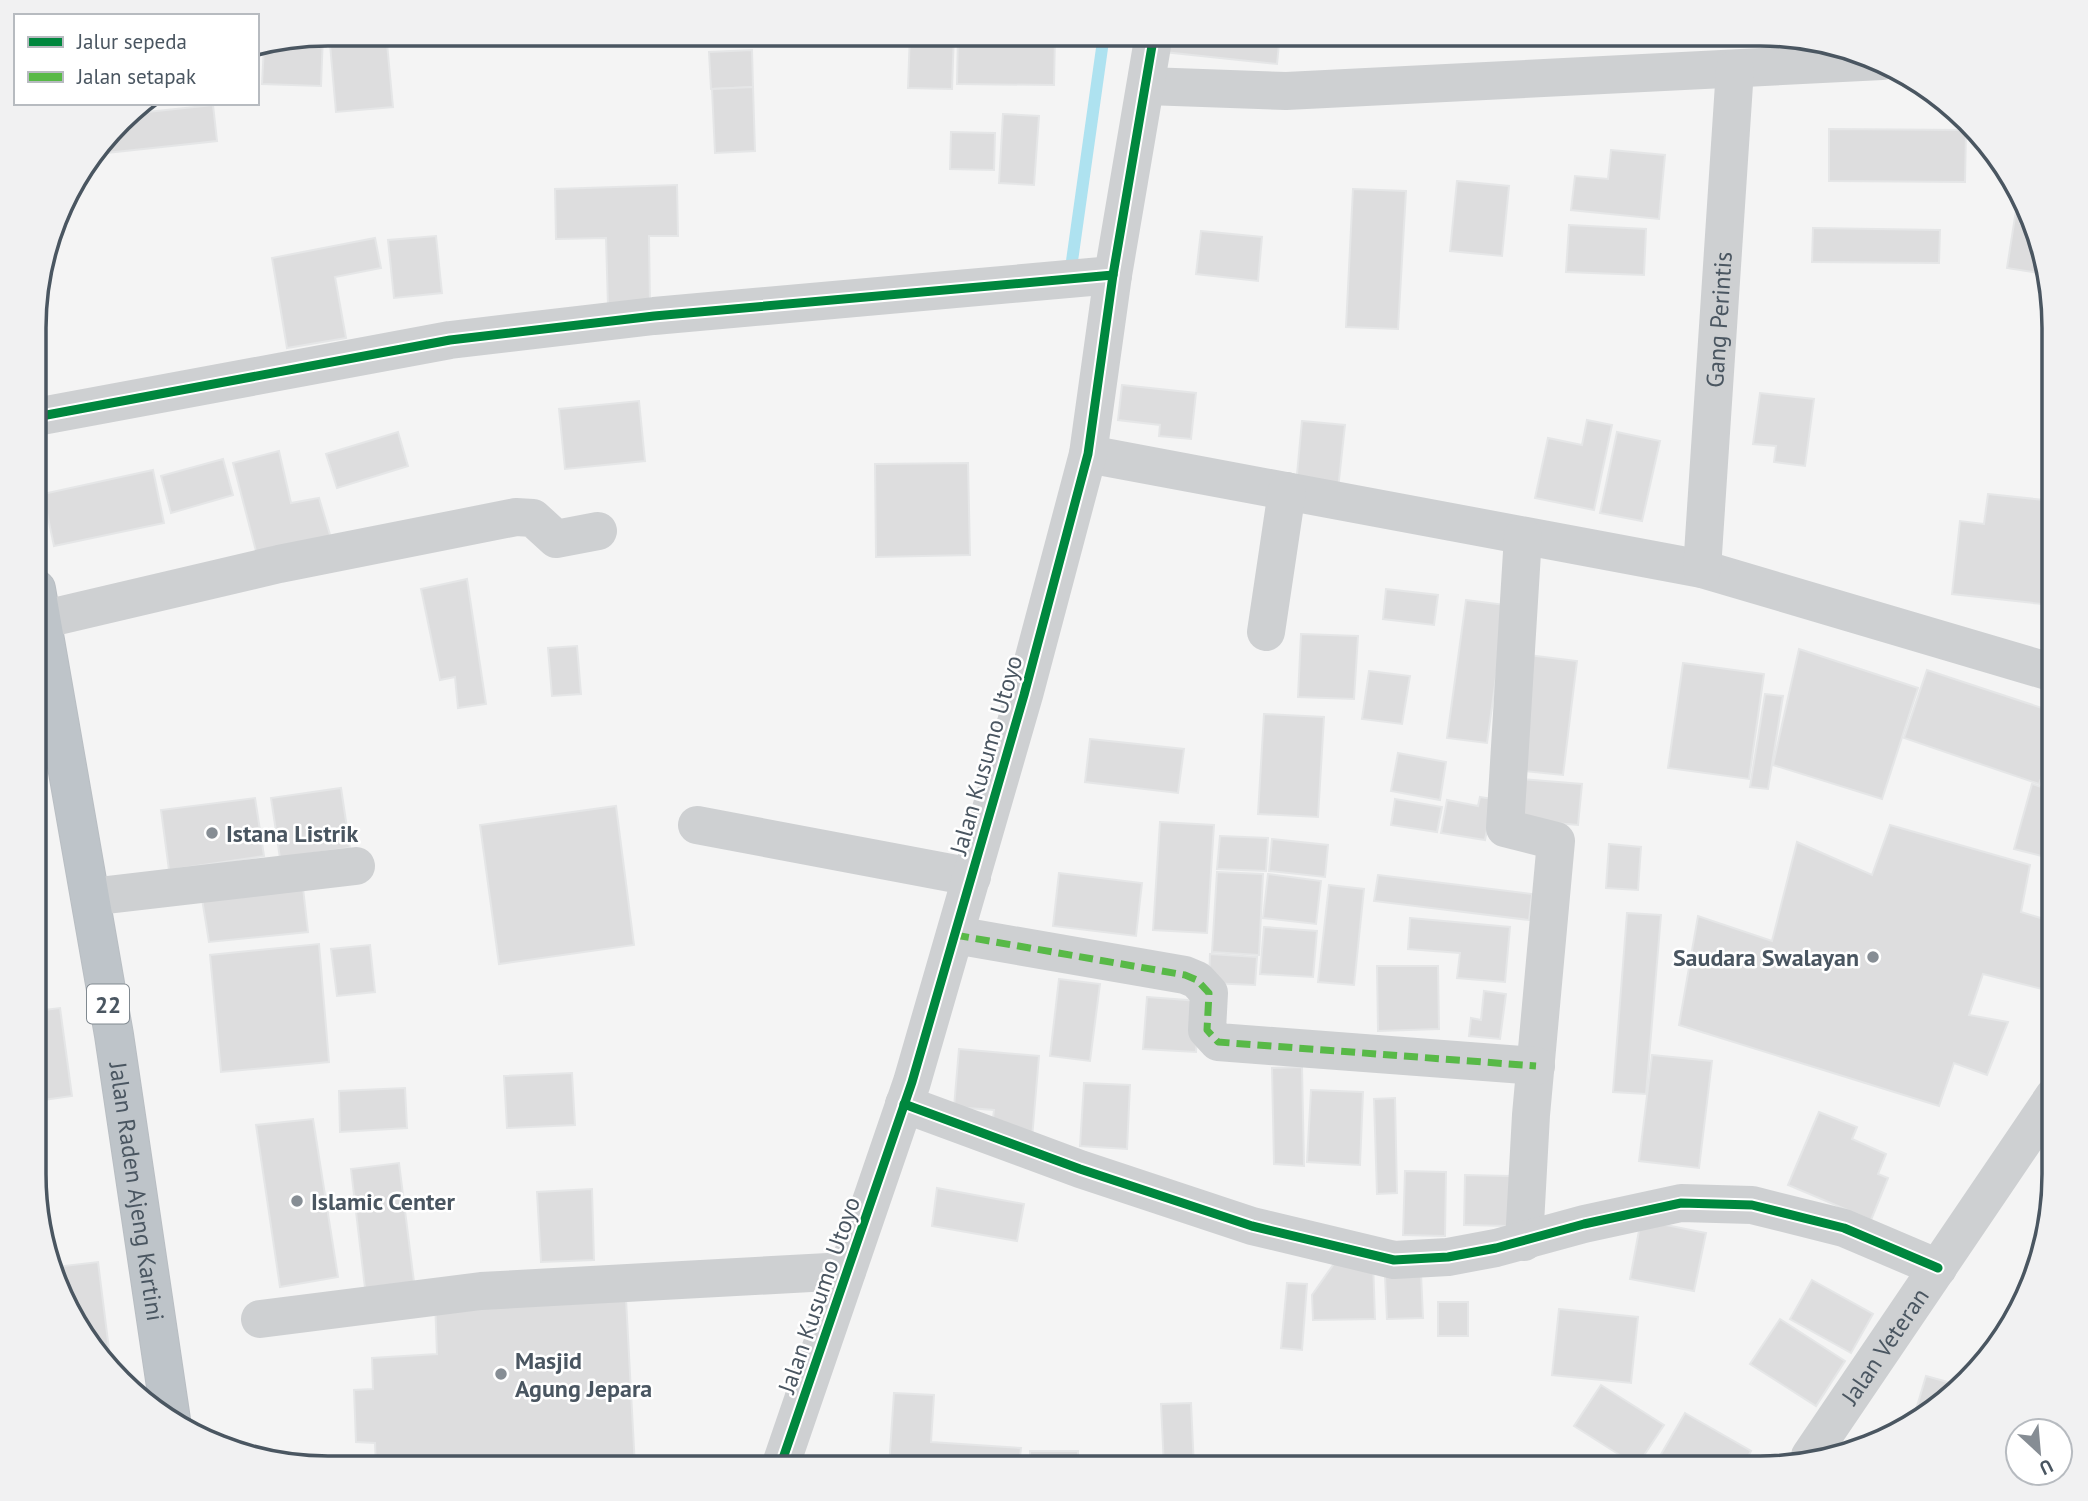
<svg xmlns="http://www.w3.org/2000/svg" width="2088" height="1501" font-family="'PT Sans',sans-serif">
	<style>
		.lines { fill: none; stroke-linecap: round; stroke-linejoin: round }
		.stream { stroke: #aee2f0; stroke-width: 12 }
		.building { fill: #ddddde; stroke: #e5e6e7; stroke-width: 2 }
		.highway-casing { stroke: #b9bec3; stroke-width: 40 }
		.minor { stroke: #ced0d2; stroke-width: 38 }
		.highway { stroke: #bec4c9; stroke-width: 38 }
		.quiet { stroke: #58b947; stroke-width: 7; stroke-dasharray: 14 7; stroke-linecap: butt }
		.cycleway-casing { stroke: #fff; stroke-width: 13 }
		.cycleway { stroke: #00873e; stroke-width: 9 }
		.poi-dot { fill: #868d94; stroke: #fff; stroke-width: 2.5 }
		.labels { text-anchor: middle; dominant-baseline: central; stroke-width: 5; stroke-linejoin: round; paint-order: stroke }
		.shield { fill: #fff; stroke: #808990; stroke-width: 2 }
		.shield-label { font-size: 23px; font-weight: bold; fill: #4a5661 }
		.street-label { font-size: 24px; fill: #4a5661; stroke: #fff }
		.poi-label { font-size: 24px; font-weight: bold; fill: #4a5661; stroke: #fff; text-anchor: start }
		.rim { fill: none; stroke: #4a5661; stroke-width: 3.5 }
	</style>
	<rect width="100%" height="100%" fill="#f4f4f4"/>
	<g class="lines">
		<!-- stream -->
		<polyline class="stream" points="1071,268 1104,34"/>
	</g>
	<!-- building -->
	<g class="building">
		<polygon points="329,33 386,33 393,107 336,112"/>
		<polygon points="910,33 954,34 952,89 908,88"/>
		<polygon points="958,34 1055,34 1054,85 957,84"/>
		<polygon points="1166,34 1280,34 1277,64 1164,52"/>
		<polygon points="318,35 323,35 321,86 262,84 264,46"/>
		<polygon points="752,50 753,87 711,89 709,52"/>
		<polygon points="753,87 755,151 715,153 712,89"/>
		<polygon points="213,105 217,141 97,154 128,114"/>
		<polygon points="1003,114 1039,116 1034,185 999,183"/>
		<polygon points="1829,129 1966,130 1965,182 1829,181"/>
		<polygon points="951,132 995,133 994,170 950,169"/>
		<polygon points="1611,150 1665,155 1659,219 1571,210 1575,176 1608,179"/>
		<polygon points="1457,181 1509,186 1502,256 1450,251"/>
		<polygon points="677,185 678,236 649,236 650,305 608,306 606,238 556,239 555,189"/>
		<polygon points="1353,189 1406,191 1398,329 1346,327"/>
		<polygon points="2019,191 2024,197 2045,274 2007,268"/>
		<polygon points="1569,225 1646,229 1644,275 1566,272"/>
		<polygon points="1813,228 1940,230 1939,263 1812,262"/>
		<polygon points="1201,231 1262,237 1258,281 1196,274"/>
		<polygon points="436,236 442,293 394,298 388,240"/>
		<polygon points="375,238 381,268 335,277 346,338 287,348 272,258"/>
		<polygon points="1122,385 1196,393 1191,439 1159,436 1160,425 1118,420"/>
		<polygon points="1760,393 1814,399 1805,466 1774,462 1776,446 1753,444"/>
		<polygon points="639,401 645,461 565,469 559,409"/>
		<polygon points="1587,420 1612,425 1594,510 1535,498 1548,438 1582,445"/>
		<polygon points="1302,421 1345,425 1338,489 1296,485"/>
		<polygon points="398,432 408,466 337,488 326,454"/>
		<polygon points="1617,432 1660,441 1642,521 1600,513"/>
		<polygon points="279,451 291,503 319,498 331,538 257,555 233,463"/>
		<polygon points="223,459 233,495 171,513 161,476"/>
		<polygon points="968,463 970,555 876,557 875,464"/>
		<polygon points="153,470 164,523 54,546 43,494"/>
		<polygon points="1988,494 2054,501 2054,594 2044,593 2042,604 1952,594 1960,521 1984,524"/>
		<polygon points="467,579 486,704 458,708 455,677 440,680 421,589"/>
		<polygon points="1386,589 1438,595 1434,625 1383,619"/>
		<polygon points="1466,600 1506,605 1487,743 1447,738"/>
		<polygon points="1301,634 1358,636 1354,699 1298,697"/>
		<polygon points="577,646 581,694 552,696 548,648"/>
		<polygon points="1799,649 1918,688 1882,799 1773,765"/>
		<polygon points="1528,655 1577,661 1563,775 1513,770"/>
		<polygon points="1683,663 1764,674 1749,779 1668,768"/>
		<polygon points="1927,670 2054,712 2054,741 2039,784 1904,738"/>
		<polygon points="1369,671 1410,676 1402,724 1362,719"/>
		<polygon points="1765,694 1783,696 1768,789 1750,787"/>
		<polygon points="1264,714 1324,717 1318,817 1258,814"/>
		<polygon points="1090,739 1184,749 1178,793 1085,782"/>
		<polygon points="1398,753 1446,762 1440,800 1391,791"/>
		<polygon points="1522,779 1582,784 1578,825 1519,820"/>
		<polygon points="2032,784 2054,791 2054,841 2050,858 2014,849"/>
		<polygon points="341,788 350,848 280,858 271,798"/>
		<polygon points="1480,797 1493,799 1485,840 1441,833 1447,800 1478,806"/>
		<polygon points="255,798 264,856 169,870 161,810"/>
		<polygon points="1395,799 1442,807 1437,832 1391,825"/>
		<polygon points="616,806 634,945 499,964 480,825"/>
		<polygon points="1160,822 1214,825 1207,933 1153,930"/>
		<polygon points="1890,825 2030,865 2021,912 2054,922 2054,992 1983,974 1969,1015 2008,1022 1987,1075 1954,1063 1939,1106 1679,1025 1698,916 1772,941 1797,842 1872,875"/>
		<polygon points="1220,836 1268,838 1266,871 1217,869"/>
		<polygon points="1272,839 1328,845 1325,877 1269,871"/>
		<polygon points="1609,844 1641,847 1638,890 1606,888"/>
		<polygon points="1217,872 1263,874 1259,955 1212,952"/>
		<polygon points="1059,873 1142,883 1136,936 1053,926"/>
		<polygon points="1268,874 1321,881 1316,924 1263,918"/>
		<polygon points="1378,875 1532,894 1529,920 1374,901"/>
		<polygon points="1329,885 1364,889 1354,985 1318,982"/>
		<polygon points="303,888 308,932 209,942 202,899"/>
		<polygon points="1627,913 1661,915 1646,1094 1613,1092"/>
		<polygon points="1410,918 1510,927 1505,982 1457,978 1460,953 1408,949"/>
		<polygon points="1264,927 1317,931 1313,977 1260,974"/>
		<polygon points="319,944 329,1062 221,1072 210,955"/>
		<polygon points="370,945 375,992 337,996 331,949"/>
		<polygon points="1210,954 1257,957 1255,985 1209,983"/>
		<polygon points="1377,966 1438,966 1439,1029 1378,1031"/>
		<polygon points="1059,979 1100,984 1090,1061 1050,1056"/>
		<polygon points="1484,991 1506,994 1500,1039 1469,1036 1471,1018 1481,1020"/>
		<polygon points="1147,997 1200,1001 1196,1052 1143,1049"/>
		<polygon points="60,1008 72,1096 36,1101 36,1011"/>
		<polygon points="959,1049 1039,1056 1032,1138 991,1135 994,1110 954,1107"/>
		<polygon points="1652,1055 1712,1061 1699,1168 1639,1161"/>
		<polygon points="1302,1067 1304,1166 1274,1164 1272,1068"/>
		<polygon points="572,1073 575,1125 507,1128 504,1076"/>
		<polygon points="1084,1083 1130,1085 1127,1149 1080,1146"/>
		<polygon points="405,1088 407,1128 340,1132 339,1091"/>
		<polygon points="1311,1090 1363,1092 1360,1165 1307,1162"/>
		<polygon points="1395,1098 1397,1193 1377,1194 1374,1099"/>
		<polygon points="1819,1112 1857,1127 1852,1139 1886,1154 1878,1174 1888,1178 1871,1220 1788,1185"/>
		<polygon points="313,1119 338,1277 280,1287 256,1125"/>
		<polygon points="399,1163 414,1282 365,1288 351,1169"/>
		<polygon points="1405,1171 1446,1172 1445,1236 1403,1235"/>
		<polygon points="1465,1175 1510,1176 1508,1226 1464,1225"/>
		<polygon points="937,1188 1024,1204 1017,1241 932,1226"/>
		<polygon points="592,1189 594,1260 541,1262 537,1192"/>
		<polygon points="1641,1220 1706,1233 1694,1291 1630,1279"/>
		<polygon points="1338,1258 1373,1261 1375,1319 1313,1320 1312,1295"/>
		<polygon points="98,1262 111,1365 72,1320 55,1267"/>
		<polygon points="1421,1273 1423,1318 1387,1319 1385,1276"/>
		<polygon points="1812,1280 1873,1314 1851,1353 1790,1319"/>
		<polygon points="1287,1283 1307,1284 1302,1350 1281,1348"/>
		<polygon points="626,1299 635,1467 376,1467 375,1443 356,1442 354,1390 373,1389 372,1358 437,1354 435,1300"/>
		<rect x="1438" y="1302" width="30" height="34"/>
		<polygon points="1559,1309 1638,1317 1631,1383 1552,1375"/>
		<polygon points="1780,1319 1845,1361 1816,1406 1750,1364"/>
		<polygon points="1926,1376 1955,1384 1918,1415 1915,1413"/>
		<polygon points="1601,1385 1664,1425 1637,1466 1574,1426"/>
		<polygon points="894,1393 934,1395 931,1442 1021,1448 1019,1467 889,1467"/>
		<polygon points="1191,1403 1194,1468 1164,1467 1161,1404"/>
		<polygon points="1685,1413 1751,1451 1742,1468 1653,1468"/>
		<rect x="1030" y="1451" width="48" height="16"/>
		<polygon points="1322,1463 1378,1466 1377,1468 1321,1468"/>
	</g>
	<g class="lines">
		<defs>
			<g id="highway">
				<path id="s3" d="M36 589 114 1035 171 1420"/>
			</g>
		</defs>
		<!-- highway casing -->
		<use href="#highway" class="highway-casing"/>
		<!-- minor -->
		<g class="minor">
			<polyline points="1147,86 1286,91 1882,61"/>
			<polyline points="36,417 450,340 654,316 1113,275"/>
			<polyline points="1088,454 1702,569 2054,673"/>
			<polyline points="1523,536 1505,828 1556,841 1531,1115 1524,1242"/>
			<path id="s1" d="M1702 569 1735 69"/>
			<polyline points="41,620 279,564 516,517 533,518 556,539 598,531"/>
			<polyline points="1266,632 1287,491"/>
			<polyline points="697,825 972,877"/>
			<polyline points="90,897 356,866"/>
			<polyline points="955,935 1185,975 1197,980 1209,993 1207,1030 1218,1042 1536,1066"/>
			<polyline points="904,1104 1080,1169 1252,1226 1394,1260 1448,1257 1496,1248 1584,1224 1681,1203 1752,1205 1844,1228 1938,1268"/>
			<polyline points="260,1319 481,1291 847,1271"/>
			<path id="s2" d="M1810 1456 2054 1096"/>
			<polyline points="780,1467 912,1082 1024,695 1088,454 1113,275 1154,34"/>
		</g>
		<!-- highway -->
		<use href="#highway" class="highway"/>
		<!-- quiet -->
		<polyline class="quiet" points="955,935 1185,975 1197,980 1209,993 1207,1030 1218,1042 1536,1066"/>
		<defs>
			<g id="cycleway">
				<polyline points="36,417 450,340 654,316 1113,275"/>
				<polyline points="904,1104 1080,1169 1252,1226 1394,1260 1448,1257 1496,1248 1584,1224 1681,1203 1752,1205 1844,1228 1938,1268"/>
				<polyline points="780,1467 912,1082 1024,695 1088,454 1113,275 1154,34"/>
			</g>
		</defs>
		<!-- cycleway casing -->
		<use href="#cycleway" class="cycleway-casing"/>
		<!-- cycleway -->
		<use href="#cycleway" class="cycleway"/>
	</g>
	<!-- markers -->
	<g class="poi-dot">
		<circle cx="212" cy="833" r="7"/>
		<circle cx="1873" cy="957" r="7"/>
		<circle cx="297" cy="1201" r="7"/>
		<circle cx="501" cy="1374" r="7"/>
	</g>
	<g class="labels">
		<!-- shield labels -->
		<rect class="shield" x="87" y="984.5" width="42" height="39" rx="5"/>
		<g class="shield-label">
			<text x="108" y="1004">22</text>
		</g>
		<!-- street labels -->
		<g class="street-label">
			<text stroke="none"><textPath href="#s1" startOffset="250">Gang Perintis</textPath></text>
			<text transform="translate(986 755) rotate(-74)">Jalan Kusumo Utoyo</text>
			<text stroke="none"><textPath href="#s3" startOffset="611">Jalan Raden Ajeng Kartini</textPath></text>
			<text transform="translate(819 1295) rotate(-71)">Jalan Kusumo Utoyo</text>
			<text stroke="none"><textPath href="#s2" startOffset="133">Jalan Veteran</textPath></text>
		</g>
		<!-- poi labels -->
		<g class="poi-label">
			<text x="226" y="833">Istana Listrik</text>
			<text x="1859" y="957" text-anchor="end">Saudara Swalayan</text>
			<text x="311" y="1201">Islamic Center</text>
			<text x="515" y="1360">Masjid<tspan x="515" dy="28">Agung Jepara</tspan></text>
		</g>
	</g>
	<!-- crop -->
	<path d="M0 0H2088V1501H0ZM328 46H1760A282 282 0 0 1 2042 328V1174A282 282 0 0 1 1760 1456H328A282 282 0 0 1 46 1174V328A282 282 0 0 1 328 46Z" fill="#f1f1f2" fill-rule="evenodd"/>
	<path class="rim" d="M328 46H1760A282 282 0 0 1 2042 328V1174A282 282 0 0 1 1760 1456H328A282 282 0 0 1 46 1174V328A282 282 0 0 1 328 46Z"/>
	<!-- legend -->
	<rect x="14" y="14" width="245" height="91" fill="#ffffff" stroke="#b7bbc0" stroke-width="2"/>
	<rect x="28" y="37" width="35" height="10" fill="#00873e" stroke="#b7bbc0" stroke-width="2"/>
	<text x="77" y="49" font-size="21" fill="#4a5661">Jalur sepeda</text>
	<rect x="28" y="72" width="35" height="10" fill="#58b947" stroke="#b7bbc0" stroke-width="2"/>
	<text x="77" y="84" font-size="21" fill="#4a5661">Jalan setapak</text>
	<!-- north arrow -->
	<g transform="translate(2039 1452) rotate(154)"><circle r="33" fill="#ffffff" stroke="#b7bbc0" stroke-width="2"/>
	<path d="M0-5L12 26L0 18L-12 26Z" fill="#868d94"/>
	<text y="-10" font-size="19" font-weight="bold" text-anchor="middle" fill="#4a5661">U</text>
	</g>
</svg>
